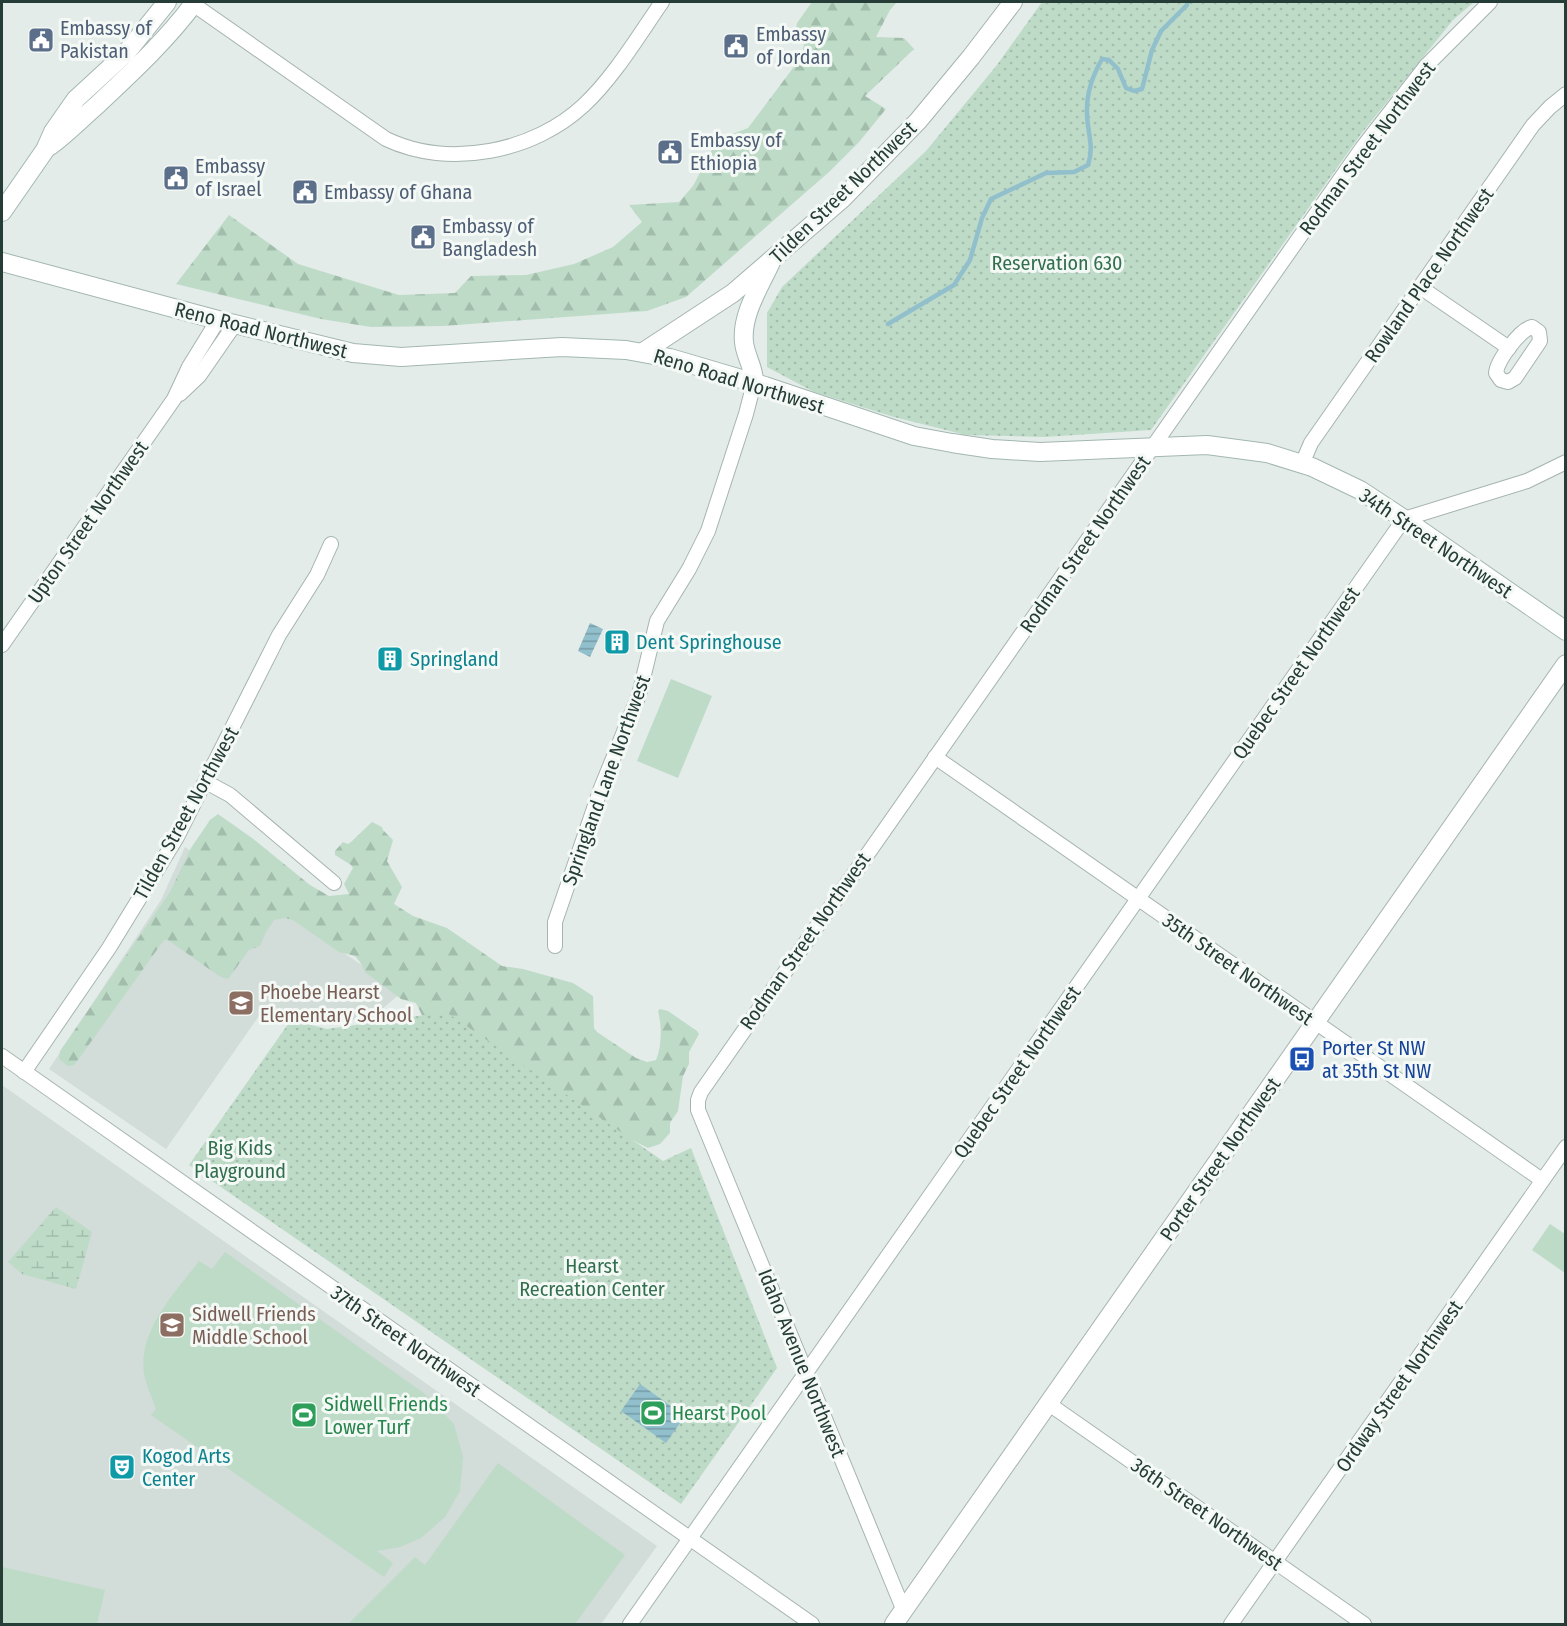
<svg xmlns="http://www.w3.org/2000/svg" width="1567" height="1626" font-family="'Fira Sans Condensed',sans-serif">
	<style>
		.built { fill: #d2dcd8 }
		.green { fill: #bedbc8 }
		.forest { fill: url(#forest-firs) }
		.wetland { fill: url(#wetland-marsh) }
		.park { fill: url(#park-dots) }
		.water { fill: url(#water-rules) }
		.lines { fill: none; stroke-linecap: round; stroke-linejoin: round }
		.stream { stroke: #91bfcc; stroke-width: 4.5 }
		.minor-casing { stroke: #a6b4b0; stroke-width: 16 }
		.tertiary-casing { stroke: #a6b4b0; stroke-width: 20 }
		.secondary-casing { stroke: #a3b7b1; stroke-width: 20 }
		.minor { stroke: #fff; stroke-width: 14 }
		.tertiary { stroke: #fff; stroke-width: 18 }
		.secondary { stroke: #fff; stroke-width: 18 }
		.labels { text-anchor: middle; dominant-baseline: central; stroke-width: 6; stroke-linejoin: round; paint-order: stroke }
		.service-label { font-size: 20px; fill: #4e5e75; stroke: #f4f9f6; text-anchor: start }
		.street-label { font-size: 20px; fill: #253c37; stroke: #f4f9f6 }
		.park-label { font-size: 20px; fill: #326f4e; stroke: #f4f9f6 }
		.culture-label { font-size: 20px; fill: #0d838f; stroke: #f4f9f6; text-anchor: start }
		.education-label { font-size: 20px; fill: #785e54; stroke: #f4f9f6; text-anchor: start }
		.transit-label { font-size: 20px; fill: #164399; stroke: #f4f9f6; text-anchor: start }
		.leisure-label { font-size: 20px; fill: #27864d; stroke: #f4f9f6; text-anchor: start }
	</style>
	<defs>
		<pattern id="forest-firs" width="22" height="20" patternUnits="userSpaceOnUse" patternTransform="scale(1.5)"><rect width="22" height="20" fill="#bedbc8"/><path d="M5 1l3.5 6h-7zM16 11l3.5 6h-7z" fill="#a3bdac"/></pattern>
		<pattern id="wetland-marsh" width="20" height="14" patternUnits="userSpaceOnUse" patternTransform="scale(1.5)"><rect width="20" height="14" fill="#bedbc8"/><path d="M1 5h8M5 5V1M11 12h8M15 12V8" fill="none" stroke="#a3bdac"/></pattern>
		<pattern id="park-dots" width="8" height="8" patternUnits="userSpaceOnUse" patternTransform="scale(1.5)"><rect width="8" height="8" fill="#bedbc8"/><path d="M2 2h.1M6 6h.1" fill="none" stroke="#a3bdac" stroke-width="1.8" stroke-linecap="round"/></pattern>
		<pattern id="water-rules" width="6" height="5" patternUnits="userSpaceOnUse" patternTransform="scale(1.5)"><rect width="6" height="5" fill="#91bfcc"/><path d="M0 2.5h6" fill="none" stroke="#769ca6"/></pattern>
	</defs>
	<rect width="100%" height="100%" fill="#e3ece9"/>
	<!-- built -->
	<g class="built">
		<polygon points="185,847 402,992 373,1017 327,1024 261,1013 166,1149 49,1069 161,900"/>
		<polygon points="2,1085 657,1546 601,1624 2,1624"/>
	</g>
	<!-- green -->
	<g class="green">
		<polygon points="671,679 712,696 678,778 637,761"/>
		<polygon points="1550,1224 1565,1234 1565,1273 1532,1250"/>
		<path d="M225 1252 425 1394 454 1424 463 1457 460 1491 445 1517 421 1538 400 1547 377 1551 393 1563 384 1577 151 1415 156 1409C152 1397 146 1385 144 1373 138 1330 175 1293 199 1261L212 1269Z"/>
		<polygon points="498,1463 625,1555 575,1624 348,1624 415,1557 425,1565"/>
		<polygon points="2,1567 105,1590 97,1624 2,1624"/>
	</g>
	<!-- forest -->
	<g class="forest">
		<polygon points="812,2 897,2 890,10 876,37 904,38 914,49 865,96 886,109 859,142 829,172 686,297 647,311 444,326 371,327 321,319 176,284 229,215 298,264 399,295 455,293 471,276 526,275 574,264 613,247 642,222 629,205 679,202 693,186 717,140 748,128 802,56 804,44 796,29 797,23"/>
		<path d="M218 814 252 838 310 885 329 896 349 894 344 884 353 868 351 865 335 855V851L343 842 348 844 351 842 372 822 382 827 383 830 393 840 387 861 402 887 394 904 413 916 447 928 502 966 523 969 573 983 593 996 594 1028 597 1032 636 1058 647 1062 656 1060C662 1046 662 1026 658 1011L660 1009 668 1011 697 1031 699 1034 689 1052V1064L683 1076 678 1111 670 1123V1133L660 1144 648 1148 434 1040 416 1003 401 999 366 973 360 962 355 956 339 952 293 920 285 918 274 920 266 932 260 946 249 950 228 979 219 976 168 940H164L78 1060 74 1065 68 1066 59 1059 60 1051 170 892 191 848 210 820Z"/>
	</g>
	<!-- wetland -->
	<polygon class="wetland" points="56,1207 92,1232 76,1289 22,1274 8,1262"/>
	<!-- park -->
	<g class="park">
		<polygon points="1042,2 1474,2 1453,20 1361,134 1151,430 1044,437 966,435 894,417 814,392 767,367 767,313 782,287 926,151 997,65"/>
		<polygon points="446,1012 663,1161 691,1148 777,1368 681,1504 189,1165 291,1020 327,1029"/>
	</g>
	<!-- water -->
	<g class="water">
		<polygon points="590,623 603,629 590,657 578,651"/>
		<polygon points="640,1384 685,1416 666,1443 621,1411"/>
	</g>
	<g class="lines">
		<!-- stream -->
		<path class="stream" d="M888 324 954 285 970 260 982 218 991 199 1046 173 1074 172 1088 165C1095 144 1086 130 1087 109 1087 92 1094 73 1102 59L1109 60 1118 69 1126 88 1134 91 1142 89 1152 50 1161 31 1187 5V2"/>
		<defs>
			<g id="minor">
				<path d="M190 2 386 139C449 169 534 152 584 105 614 77 639 35 662 2"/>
				<polyline points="1420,287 1509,348"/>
				<path d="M1532 327 1539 332 1540 341 1515 378 1508 382 1501 380 1496 373C1497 361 1520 329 1532 327Z"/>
				<polyline points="180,394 199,376 235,324"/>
				<polyline points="1302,464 1311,443 1533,125 1550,107 1566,94"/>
				<polyline points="2,645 174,399 189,367 218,320"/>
				<polyline points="935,757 1542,1180"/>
				<polyline points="206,782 230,795 334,883"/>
				<polyline points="555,946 555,922 601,788 639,695 657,621 689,569 708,531 746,414 754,383"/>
				<polyline points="2,1056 812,1624"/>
				<polyline points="24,1072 109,948 177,837 279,635 317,575 331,544"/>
				<polyline points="1049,1404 1364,1624"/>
				<polyline points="904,1611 698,1110 698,1100 701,1092 1362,148 1426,66 1490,2"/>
				<polyline points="630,1624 1404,519 1527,481 1566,462"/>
				<polyline points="1231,1624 1566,1147"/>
			</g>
			<g id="tertiary">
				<polyline points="643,352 733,293 842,199 918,121 971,57 1013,2"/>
				<polyline points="894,1624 1566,664"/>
			</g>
			<g id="secondary">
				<path d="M50 146C66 134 80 120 96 106 131 73 166 41 195 2"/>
				<polyline points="2,212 45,150 53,132 76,99 126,53 167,2"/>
				<polyline points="2,262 218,320 353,353 401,357 562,347 626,350 670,358 765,386 914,436 952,443 992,449 1040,452 1207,445 1267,453 1312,467 1360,490 1404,519 1566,631"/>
				<path d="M754 383C755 369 745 356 744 342 741 315 760 286 771 262"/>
			</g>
		</defs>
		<!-- minor casing -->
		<use href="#minor" class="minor-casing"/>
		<!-- tertiary casing -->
		<use href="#tertiary" class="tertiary-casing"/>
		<!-- secondary casing -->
		<use href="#secondary" class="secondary-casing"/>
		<!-- minor -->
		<use href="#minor" class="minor"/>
		<!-- tertiary -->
		<use href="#tertiary" class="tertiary"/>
		<!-- secondary -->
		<use href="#secondary" class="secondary"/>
	</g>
	<!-- icons -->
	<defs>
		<symbol id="civic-square" viewBox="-11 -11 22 22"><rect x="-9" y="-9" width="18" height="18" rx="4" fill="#5c6f8a" stroke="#f4f9f6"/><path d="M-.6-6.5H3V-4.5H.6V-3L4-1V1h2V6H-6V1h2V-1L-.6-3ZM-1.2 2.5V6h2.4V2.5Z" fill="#fff"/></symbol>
		<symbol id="building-square" viewBox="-11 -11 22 22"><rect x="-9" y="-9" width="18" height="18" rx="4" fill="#0f9aa8" stroke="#f4f9f6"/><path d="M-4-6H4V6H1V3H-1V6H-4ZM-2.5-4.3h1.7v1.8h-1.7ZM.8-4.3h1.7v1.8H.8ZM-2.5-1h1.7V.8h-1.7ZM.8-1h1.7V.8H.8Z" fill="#fff"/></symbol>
		<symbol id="school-square" viewBox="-11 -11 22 22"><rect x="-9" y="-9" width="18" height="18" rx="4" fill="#8d6e63" stroke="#f4f9f6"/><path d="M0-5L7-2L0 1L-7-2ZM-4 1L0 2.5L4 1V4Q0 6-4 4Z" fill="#fff"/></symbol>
		<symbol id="bus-square" viewBox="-11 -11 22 22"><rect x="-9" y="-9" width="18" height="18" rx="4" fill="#1a4fb4" stroke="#f4f9f6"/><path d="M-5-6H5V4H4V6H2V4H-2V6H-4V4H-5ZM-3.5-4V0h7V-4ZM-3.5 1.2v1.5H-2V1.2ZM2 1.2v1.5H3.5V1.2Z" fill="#fff"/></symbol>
		<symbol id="stadium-square" viewBox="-11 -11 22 22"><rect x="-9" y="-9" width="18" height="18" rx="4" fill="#2e9e5b" stroke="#f4f9f6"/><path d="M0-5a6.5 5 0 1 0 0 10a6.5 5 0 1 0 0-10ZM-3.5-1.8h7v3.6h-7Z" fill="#fff"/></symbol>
		<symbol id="theatre-square" viewBox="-11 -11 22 22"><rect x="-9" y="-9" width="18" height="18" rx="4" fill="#0f9aa8" stroke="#f4f9f6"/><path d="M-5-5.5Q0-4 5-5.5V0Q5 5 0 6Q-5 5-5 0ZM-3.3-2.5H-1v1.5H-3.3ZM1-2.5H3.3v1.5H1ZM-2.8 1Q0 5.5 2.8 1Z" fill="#fff"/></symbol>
	</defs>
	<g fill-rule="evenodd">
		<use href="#civic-square" x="26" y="25" width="30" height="30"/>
		<use href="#civic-square" x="721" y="31" width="30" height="30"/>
		<use href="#civic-square" x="655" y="137" width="30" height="30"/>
		<use href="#civic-square" x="161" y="163" width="30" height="30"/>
		<use href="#civic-square" x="290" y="177" width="30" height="30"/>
		<use href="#civic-square" x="408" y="222" width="30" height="30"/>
		<use href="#building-square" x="602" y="627" width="30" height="30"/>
		<use href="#building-square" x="375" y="644" width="30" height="30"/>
		<use href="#school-square" x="226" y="988" width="30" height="30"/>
		<use href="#bus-square" x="1287" y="1044" width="30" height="30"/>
		<use href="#school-square" x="157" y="1310" width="30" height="30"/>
		<use href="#stadium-square" x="638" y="1398" width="30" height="30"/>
		<use href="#stadium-square" x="289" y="1400" width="30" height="30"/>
		<use href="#theatre-square" x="107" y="1452" width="30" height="30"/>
	</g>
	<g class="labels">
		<!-- service labels -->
		<g class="service-label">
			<text x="60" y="28">Embassy of<tspan x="60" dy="23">Pakistan</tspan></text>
			<text x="756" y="34">Embassy<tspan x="756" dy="23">of Jordan</tspan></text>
			<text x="690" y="140">Embassy of<tspan x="690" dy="23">Ethiopia</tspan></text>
			<text x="195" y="166">Embassy<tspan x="195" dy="23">of Israel</tspan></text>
			<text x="324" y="192">Embassy of Ghana</text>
			<text x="442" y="226">Embassy of<tspan x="442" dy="23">Bangladesh</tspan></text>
		</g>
		<!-- street labels -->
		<g class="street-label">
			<text transform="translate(1367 148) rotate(-53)">Rodman Street Northwest</text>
			<text transform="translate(843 192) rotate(-44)">Tilden Street Northwest</text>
			<text transform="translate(1429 275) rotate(-55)">Rowland Place Northwest</text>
			<text transform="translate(261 330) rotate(14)">Reno Road Northwest</text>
			<text transform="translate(739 381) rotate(17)">Reno Road Northwest</text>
			<text transform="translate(88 522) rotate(-55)">Upton Street Northwest</text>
			<text transform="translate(1436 543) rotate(34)">34th Street Northwest</text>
			<text transform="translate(1085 544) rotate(-55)">Rodman Street Northwest</text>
			<text transform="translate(1296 673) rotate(-55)">Quebec Street Northwest</text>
			<text transform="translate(606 780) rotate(-70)">Springland Lane Northwest</text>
			<text transform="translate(186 813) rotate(-61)">Tilden Street Northwest</text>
			<text transform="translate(805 941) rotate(-55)">Rodman Street Northwest</text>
			<text transform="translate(1238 969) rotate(35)">35th Street Northwest</text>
			<text transform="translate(1017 1072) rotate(-55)">Quebec Street Northwest</text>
			<text transform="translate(1220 1159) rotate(-55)">Porter Street Northwest</text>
			<text transform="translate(406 1341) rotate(35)">37th Street Northwest</text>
			<text transform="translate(802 1363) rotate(68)">Idaho Avenue Northwest</text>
			<text transform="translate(1399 1386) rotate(-55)">Ordway Street Northwest</text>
			<text transform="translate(1207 1514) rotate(35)">36th Street Northwest</text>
		</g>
		<!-- park labels -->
		<g class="park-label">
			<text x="1057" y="263">Reservation 630</text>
			<text x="240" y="1148">Big Kids<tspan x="240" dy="23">Playground</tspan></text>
			<text x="592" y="1266">Hearst<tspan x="592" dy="23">Recreation Center</tspan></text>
		</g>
		<!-- culture labels -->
		<g class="culture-label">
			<text x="636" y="642">Dent Springhouse</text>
			<text x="410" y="659">Springland</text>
			<text x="142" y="1456">Kogod Arts<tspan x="142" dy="23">Center</tspan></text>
		</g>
		<!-- education labels -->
		<g class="education-label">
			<text x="260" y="992">Phoebe Hearst<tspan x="260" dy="23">Elementary School</tspan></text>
			<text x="192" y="1314">Sidwell Friends<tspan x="192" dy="23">Middle School</tspan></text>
		</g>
		<!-- transit labels -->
		<g class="transit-label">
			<text x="1322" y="1048">Porter St NW<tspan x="1322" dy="23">at 35th St NW</tspan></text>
		</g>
		<!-- leisure labels -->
		<g class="leisure-label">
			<text x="324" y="1404">Sidwell Friends<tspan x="324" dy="23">Lower Turf</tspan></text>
			<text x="672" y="1413">Hearst Pool</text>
		</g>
	</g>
	<!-- border -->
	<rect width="1567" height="1626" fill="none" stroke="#253c37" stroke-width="6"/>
</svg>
